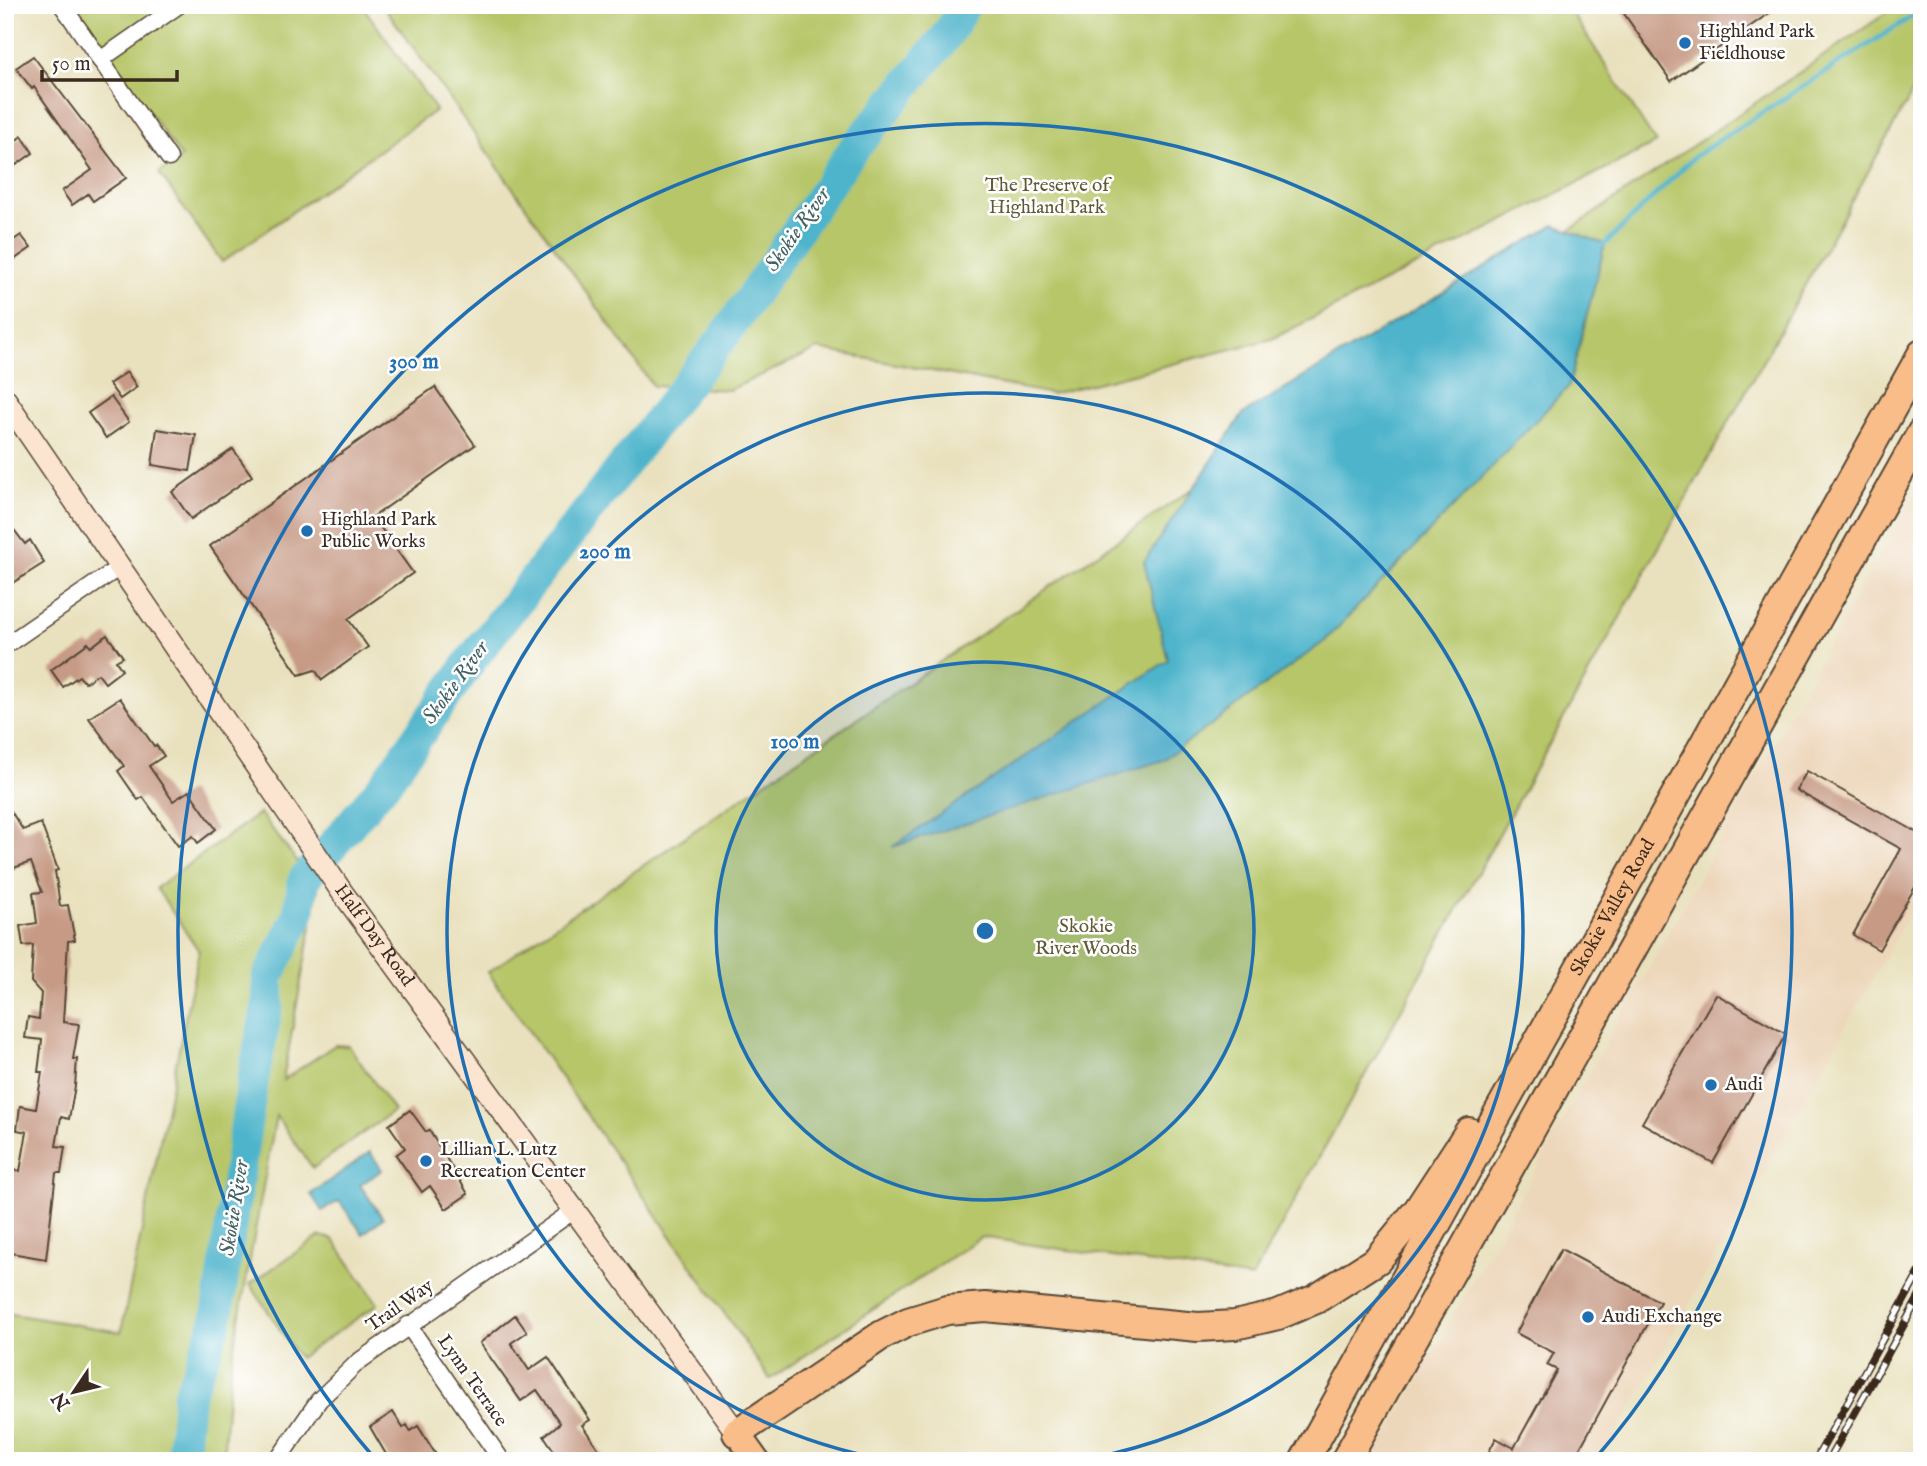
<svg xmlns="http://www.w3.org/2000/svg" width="1927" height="1466" font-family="'IM FELL English',serif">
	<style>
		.built { fill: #edd7bb }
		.green { fill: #b7c669; stroke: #797844; stroke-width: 2 }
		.water { fill: #4db4cb; stroke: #446f74; stroke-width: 2 }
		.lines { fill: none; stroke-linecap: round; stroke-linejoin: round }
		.stream { stroke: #4db4cb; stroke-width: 5 }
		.river { stroke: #4db4cb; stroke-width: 32 }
		.building { fill: #c69a84 }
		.street-casing { stroke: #554536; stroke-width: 19 }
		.secondary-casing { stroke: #554536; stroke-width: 24 }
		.primary-casing { stroke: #554536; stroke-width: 28 }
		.highway-casing { stroke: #554536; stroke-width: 32 }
		.street { stroke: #fff; stroke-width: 16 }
		.secondary { stroke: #fce5d0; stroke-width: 21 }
		.primary { stroke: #f8bd89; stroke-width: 24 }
		.highway { stroke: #f8bd89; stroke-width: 28 }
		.rail-casing { stroke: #3b2a1e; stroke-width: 8 }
		.rail { stroke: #fff; stroke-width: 5; stroke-dasharray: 16; stroke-linecap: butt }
		.ring { fill: none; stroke: #1f6fb2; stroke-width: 3.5 }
		.poi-dot { fill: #1f6fb2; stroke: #fff; stroke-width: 2.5 }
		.labels { text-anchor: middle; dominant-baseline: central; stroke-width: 5; stroke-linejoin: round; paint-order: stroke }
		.poi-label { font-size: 19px; fill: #3b2a1e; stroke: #fff; text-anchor: start }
		.park-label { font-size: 19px; fill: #605934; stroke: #fff }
		.street-label { font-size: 19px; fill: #3b2a1e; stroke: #fff }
		.water-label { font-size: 21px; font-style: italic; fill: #426163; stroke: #fff }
		.centre { fill: #1f6fb2; stroke: #fff; stroke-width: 3.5 }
		.ring-label { font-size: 21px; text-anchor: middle; font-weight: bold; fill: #1f6fb2; stroke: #fff; stroke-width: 5; stroke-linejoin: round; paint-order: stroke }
	</style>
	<rect width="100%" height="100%" fill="#fff"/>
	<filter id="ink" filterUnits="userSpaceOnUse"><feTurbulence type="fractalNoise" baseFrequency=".0143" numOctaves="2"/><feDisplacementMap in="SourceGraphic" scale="14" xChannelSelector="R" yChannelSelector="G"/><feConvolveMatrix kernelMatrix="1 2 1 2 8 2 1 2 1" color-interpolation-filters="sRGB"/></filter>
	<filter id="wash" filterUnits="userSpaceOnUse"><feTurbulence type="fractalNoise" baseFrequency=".00686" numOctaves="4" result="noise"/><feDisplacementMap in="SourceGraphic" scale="28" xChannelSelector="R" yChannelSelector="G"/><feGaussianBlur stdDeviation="1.57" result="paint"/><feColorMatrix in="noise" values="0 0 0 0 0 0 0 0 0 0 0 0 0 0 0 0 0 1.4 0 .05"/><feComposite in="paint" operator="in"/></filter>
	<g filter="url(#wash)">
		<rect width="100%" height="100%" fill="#e9e1be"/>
		<!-- built -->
		<polygon class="built" points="1922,480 1922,891 1601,1461 1372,1461"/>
		<!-- green -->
		<g class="green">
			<polygon points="73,5 362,5 436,110 222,262 159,173 181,157"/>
			<polygon points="383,5 1567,5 1656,143 1272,339 1052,394 818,349 729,390 653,386"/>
			<polygon points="1898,5 1922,5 1922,75 1252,1278 981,1237 770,1379 488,972"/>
			<polygon points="260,813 318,889 283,1080 335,1045 349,1046 394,1111 313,1168 276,1116 230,1369 223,1461 5,1461 5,1313 121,1332 199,951 156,888"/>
			<polygon points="320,1236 333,1239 378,1304 299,1358 250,1284"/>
		</g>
		<!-- water -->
		<g class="water">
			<polygon points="1554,225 1605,244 1569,386 1325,641 1163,760 892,847 1168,660 1144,562 1243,414"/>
			<polygon points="370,1152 382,1170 360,1185 383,1218 363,1234 339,1201 322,1211 311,1194"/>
		</g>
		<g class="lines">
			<!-- stream -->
			<polyline class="stream" points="1605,244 1695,156 1922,10"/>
			<!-- river -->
			<polyline class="river" points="182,1461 188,1397 216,1323 253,1079 268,1004 268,977 298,916 304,879 387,781 472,659 725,335 852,151 945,38 965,5"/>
		</g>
		<g id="blocks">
			<!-- building -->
			<g class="building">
				<polygon points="1618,5 1781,5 1671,81"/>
				<polygon points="33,56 126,178 93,201 88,194 72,205 62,191 92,170 34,87 32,89 16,68"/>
				<polygon points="22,136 33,153 16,165 5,148"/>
				<polygon points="21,235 31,248 5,266 5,246"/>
				<polygon points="127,372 137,387 120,399 109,384"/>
				<polygon points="435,387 475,445 373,517 413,573 348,619 368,647 322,680 315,670 299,675 210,546"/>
				<polygon points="111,397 129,422 106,438 88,413"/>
				<polygon points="157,429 196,435 190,471 152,465"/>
				<polygon points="233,449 252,476 191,519 172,492"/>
				<polygon points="5,518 25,544 30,540 44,563 11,584 5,575"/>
				<polygon points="107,635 123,657 116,661 122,670 105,683 98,674 85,683 79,676 63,687 51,670 88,643 91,647"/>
				<polygon points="120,698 154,746 156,745 164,756 149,766 173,801 189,791 216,829 198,843 193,836 178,846 143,797 138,800 118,771 124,766 89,718"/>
				<polygon points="1807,771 1922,835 1922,875 1879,950 1853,935 1901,849 1796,790"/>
				<polygon points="5,802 23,830 41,823 58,870 55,871 60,906 68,905 75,940 68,941 63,1022 79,1024 73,1059 77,1059 75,1086 69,1119 61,1117 56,1146 65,1147 61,1173 56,1173 46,1259 5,1252 5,1168 20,1171 27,1132 17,1130 20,1106 36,1109 42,1072 38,1072 42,1040 25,1038 28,1017 39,1019 41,993 31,982 33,945 23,946 20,926 37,923 33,893 42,892 31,862 5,871"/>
				<polygon points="1716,994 1786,1034 1713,1163 1642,1123"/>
				<polygon points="410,1110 426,1132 429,1130 468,1194 446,1209 430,1186 422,1192 396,1155 405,1148 389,1125"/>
				<polygon points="1561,1249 1660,1302 1573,1461 1484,1461 1496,1438 1514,1448 1557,1370 1547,1365 1554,1353 1516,1333"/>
				<polygon points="515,1315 527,1332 511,1343 529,1370 548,1357 590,1420 582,1425 607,1461 561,1461 544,1436 560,1423 537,1390 521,1401 480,1343"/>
				<polygon points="393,1412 403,1428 407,1425 410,1431 418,1426 440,1461 390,1461 370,1427"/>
			</g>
		</g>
	</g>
	<g filter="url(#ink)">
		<use href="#blocks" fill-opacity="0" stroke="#554536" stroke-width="2"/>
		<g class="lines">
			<defs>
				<g id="street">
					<polyline points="62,5 169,158"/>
					<polyline points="100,60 179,5"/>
					<polyline points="5,646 121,566"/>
					<polyline points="408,1325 502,1461"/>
					<polyline points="277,1461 319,1400 358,1362 573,1211"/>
				</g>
				<g id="secondary">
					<path id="s1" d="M5 399 342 892 737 1433"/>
				</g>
				<polyline id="primary" points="737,1433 757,1461"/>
				<g id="highway">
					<polyline points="737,1433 882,1335 908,1322 947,1310 985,1307 1198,1327 1235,1325 1278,1315 1316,1299 1377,1260 1418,1210 1469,1132"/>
					<path id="s2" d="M1304 1461 1922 354"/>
					<polyline points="1345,1461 1922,432"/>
				</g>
			</defs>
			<!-- street casing -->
			<use href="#street" class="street-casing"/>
			<!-- secondary casing -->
			<use href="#secondary" class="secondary-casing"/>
			<!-- primary casing -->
			<use href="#primary" class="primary-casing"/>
			<!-- highway casing -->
			<use href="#highway" class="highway-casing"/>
			<!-- street -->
			<use href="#street" class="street"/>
			<!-- secondary -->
			<use href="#secondary" class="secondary"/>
			<!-- primary -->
			<use href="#primary" class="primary"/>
			<!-- highway -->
			<use href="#highway" class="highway"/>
			<defs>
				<g id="rail">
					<polyline points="1815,1461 1922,1268"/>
					<polyline points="1828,1461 1922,1292"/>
				</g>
			</defs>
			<!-- rail casing -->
			<use href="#rail" class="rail-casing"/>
			<!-- rail -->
			<use href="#rail" class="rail"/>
		</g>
	</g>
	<!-- distance rings -->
	<circle cx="985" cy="931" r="269" fill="#1f6fb2" fill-opacity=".12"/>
	<g class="ring">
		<circle cx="985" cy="931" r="269"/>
		<path d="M887 1460A538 538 0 1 1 1083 1460"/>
		<path d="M376 1460A807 807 0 1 1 1594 1460"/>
	</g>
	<!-- markers -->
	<g class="poi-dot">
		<circle cx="1685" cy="43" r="7"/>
		<circle cx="307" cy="531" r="7"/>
		<circle cx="1711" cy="1085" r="7"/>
		<circle cx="426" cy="1161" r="7"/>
		<circle cx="1588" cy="1317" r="7"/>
	</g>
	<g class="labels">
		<!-- poi labels -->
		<g class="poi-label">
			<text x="1699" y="32">Highland Park<tspan x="1699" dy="22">Fieldhouse</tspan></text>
			<text x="321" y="520">Highland Park<tspan x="321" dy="22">Public Works</tspan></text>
			<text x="1725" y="1085">Audi</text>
			<text x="440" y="1150">Lillian L. Lutz<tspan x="440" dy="22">Recreation Center</tspan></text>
			<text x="1602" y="1317">Audi Exchange</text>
		</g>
		<!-- park labels -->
		<g class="park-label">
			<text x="1047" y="186">The Preserve of<tspan x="1047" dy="22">Highland Park</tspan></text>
			<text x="1086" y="927">Skokie<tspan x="1086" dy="22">River Woods</tspan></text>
		</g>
		<!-- street labels -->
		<g class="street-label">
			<text stroke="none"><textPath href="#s2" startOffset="634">Skokie Valley Road</textPath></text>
			<text stroke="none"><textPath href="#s1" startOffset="651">Half Day Road</textPath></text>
			<text transform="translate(400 1306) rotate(-35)">Trail Way</text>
			<text transform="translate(472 1381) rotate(55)">Lynn Terrace</text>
		</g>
		<!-- water labels -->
		<g class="water-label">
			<text transform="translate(798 230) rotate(-55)">Skokie River</text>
			<text transform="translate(456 683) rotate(-54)">Skokie River</text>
			<text transform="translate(235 1208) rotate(-81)">Skokie River</text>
		</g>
	</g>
	<circle cx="985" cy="931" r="10" class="centre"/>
	<g class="ring-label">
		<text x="414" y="368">300 m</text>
		<text x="605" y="558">200 m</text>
		<text x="795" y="748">100 m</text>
	</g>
	<!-- margin -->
	<rect width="1927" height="1466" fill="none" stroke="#fff" stroke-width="28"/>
	<!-- north arrow -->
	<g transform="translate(74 1392) rotate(235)" stroke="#ffffff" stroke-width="5" paint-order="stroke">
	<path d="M0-5L12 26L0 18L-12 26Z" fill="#3b2a1e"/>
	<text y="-10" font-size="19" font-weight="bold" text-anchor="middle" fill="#3b2a1e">N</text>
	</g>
	<!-- scale -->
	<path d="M42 70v10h135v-10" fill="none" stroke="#3b2a1e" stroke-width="3.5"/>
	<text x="52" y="70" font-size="21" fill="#3b2a1e" stroke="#ffffff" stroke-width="5" paint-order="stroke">50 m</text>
</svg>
